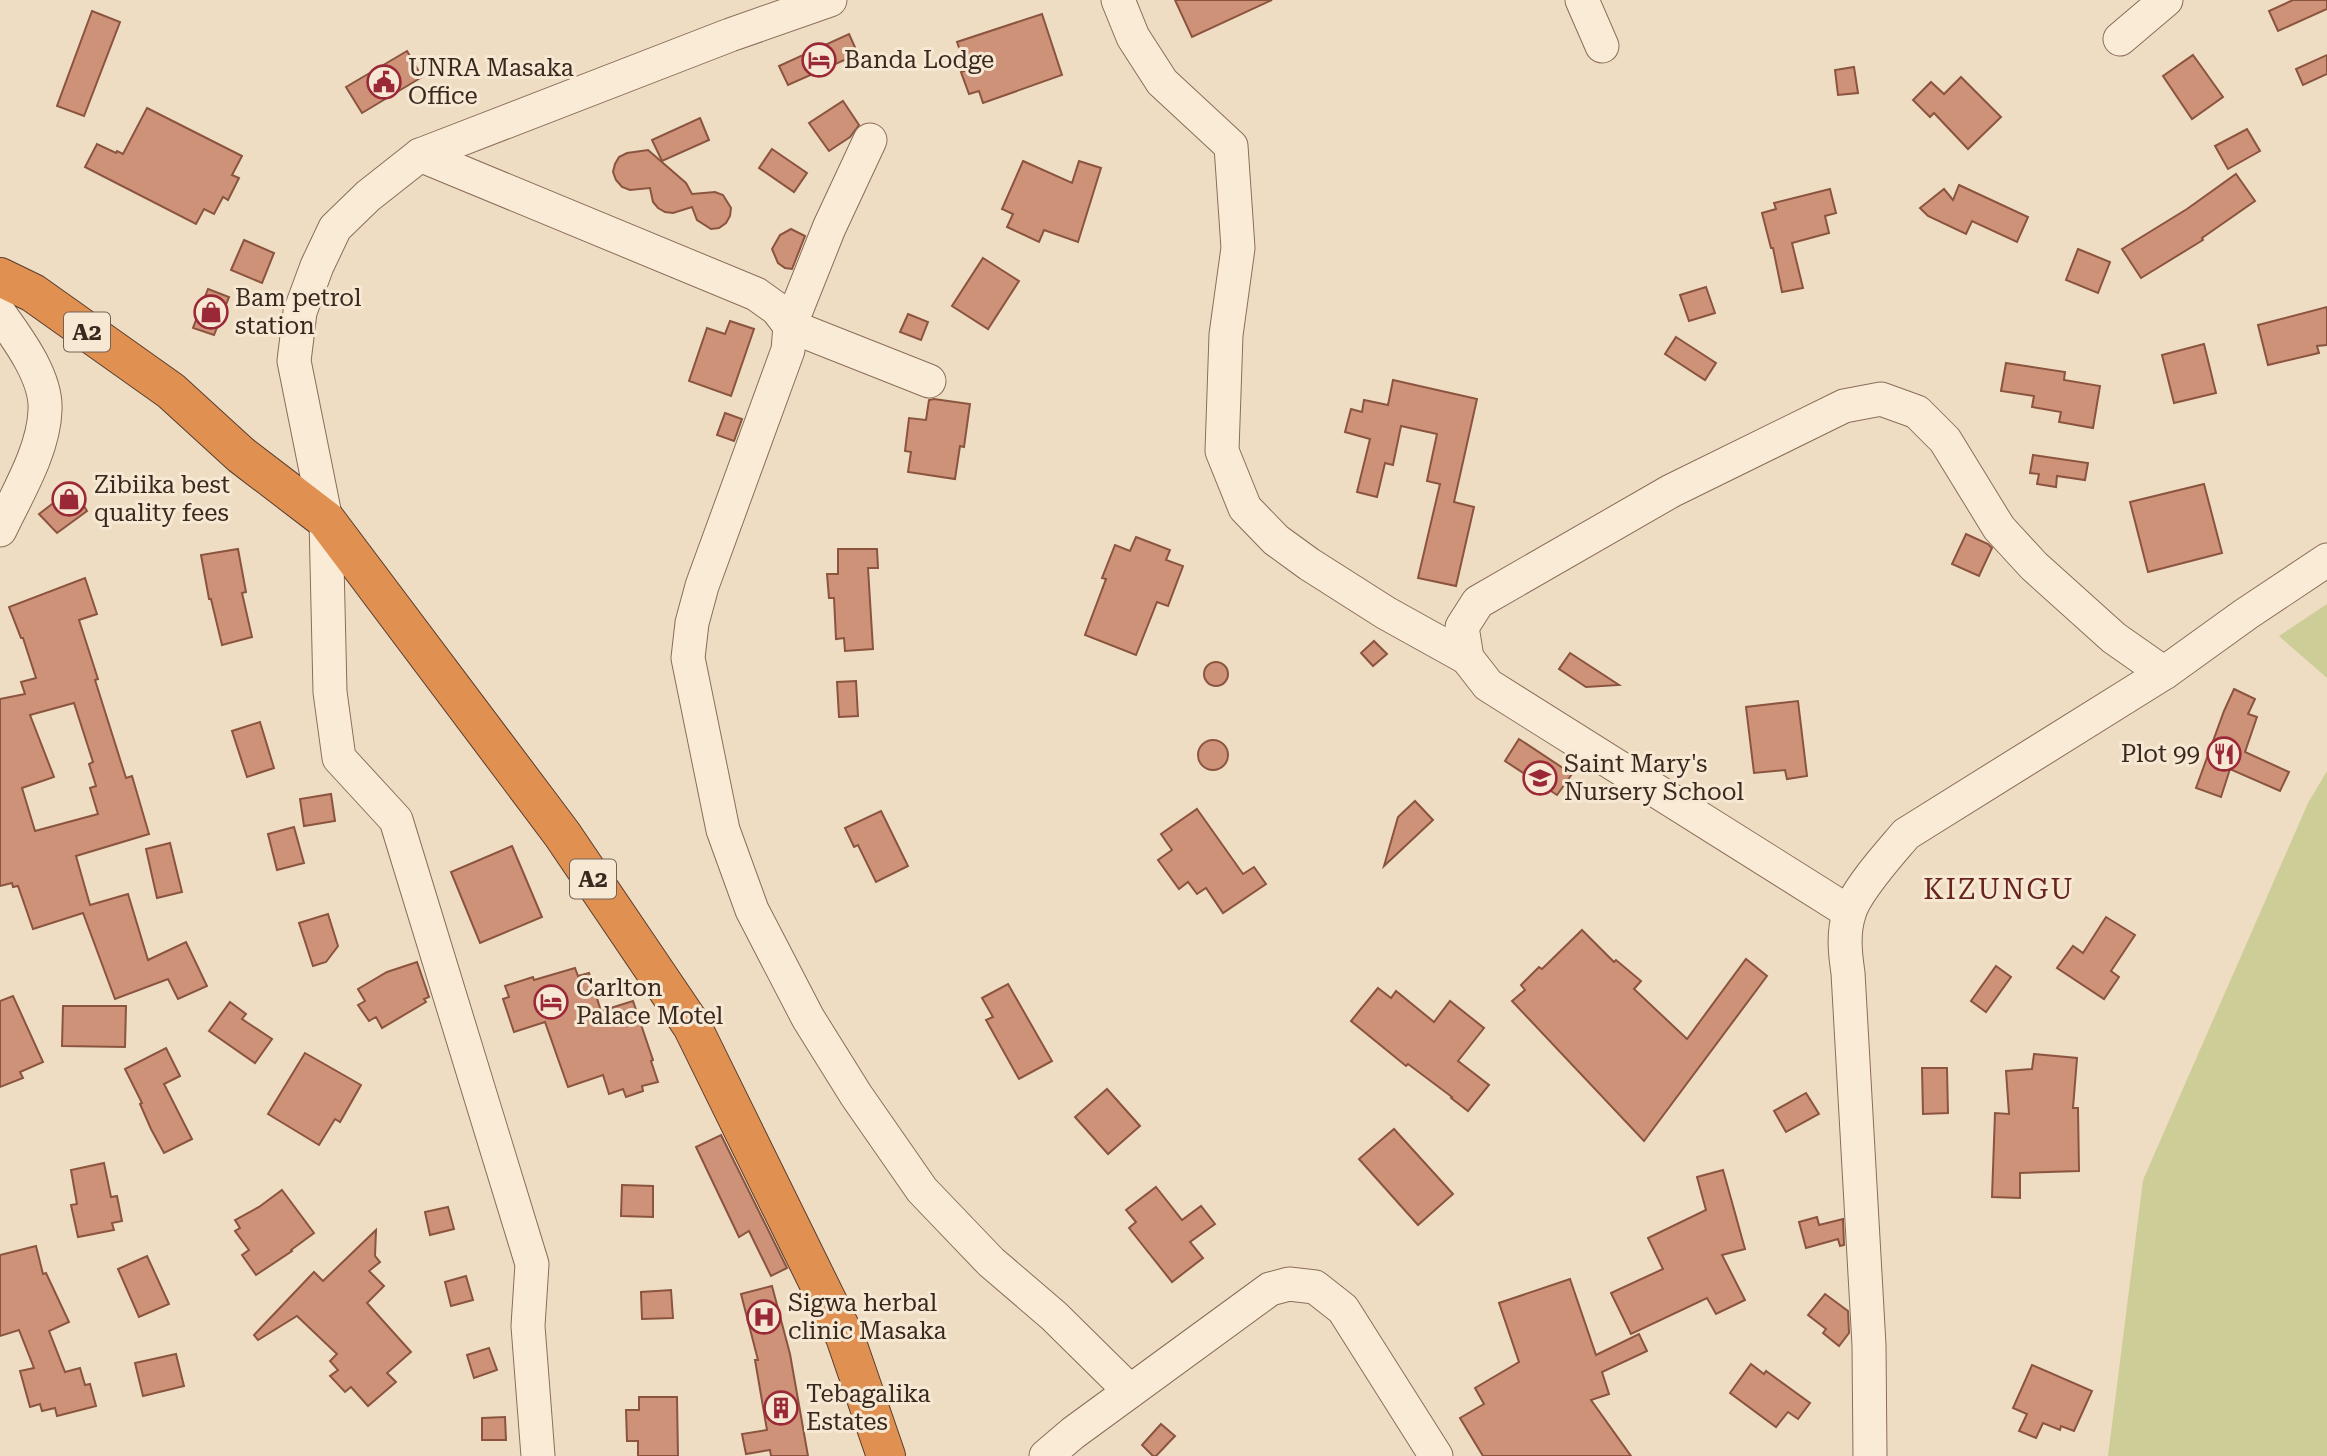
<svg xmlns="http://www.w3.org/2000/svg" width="2327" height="1456" font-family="'Roboto Serif',serif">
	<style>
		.green { fill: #cdcd97 }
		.building { fill: #ce9278; stroke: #8a543f; stroke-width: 2; fill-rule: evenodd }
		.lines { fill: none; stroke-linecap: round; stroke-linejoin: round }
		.minor-casing { stroke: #8a6d59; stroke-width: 35 }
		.highway-casing { stroke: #583c2e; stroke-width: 40 }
		.minor { stroke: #faebd7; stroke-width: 33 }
		.highway { stroke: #e09152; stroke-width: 38 }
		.labels { text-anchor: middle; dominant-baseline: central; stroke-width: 6; stroke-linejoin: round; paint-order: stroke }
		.shield { fill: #f6e8d3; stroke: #726254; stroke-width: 2 }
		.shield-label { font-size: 23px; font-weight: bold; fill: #39281e }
		.poi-label { font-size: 24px; fill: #39281e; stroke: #f6e8d3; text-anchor: start }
		.quarter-label { font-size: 28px; letter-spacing: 2px; fill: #67231c; stroke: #f6e8d3 }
	</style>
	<rect width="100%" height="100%" fill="#efddc3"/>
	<!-- green -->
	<g class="green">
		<polygon points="2327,604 2327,678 2279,636"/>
		<polygon points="2327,771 2327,1456 2108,1456 2143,1180 2308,803"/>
	</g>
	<!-- building -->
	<g class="building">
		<polygon points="1175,0 1272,0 1192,37"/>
		<polygon points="2293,0 2327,0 2327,9 2278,31 2269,11"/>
		<polygon points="92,11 120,22 84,116 57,106"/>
		<polygon points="1042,14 1062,75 983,103 979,91 969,94 961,72 967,70 957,42"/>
		<polygon points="849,34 858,54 788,85 779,66"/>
		<polygon points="407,51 422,77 362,113 346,87"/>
		<polygon points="2193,55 2223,97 2192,119 2163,76"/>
		<polygon points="2327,55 2327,74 2303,85 2296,69"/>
		<polygon points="1854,67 1858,93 1838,95 1835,70"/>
		<polygon points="1961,77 2001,117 1968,149 1934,113 1930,117 1913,100 1931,82 1944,94"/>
		<polygon points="843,101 859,125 850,137 829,151 809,123"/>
		<polygon points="147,108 242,156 232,175 239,178 228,200 223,197 214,214 204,209 196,224 85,167 97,144 116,153 117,151 123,154"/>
		<polygon points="700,118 709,140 662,161 652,140"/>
		<polygon points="2247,129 2260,151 2228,169 2215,146"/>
		<polygon points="772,149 807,173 794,192 759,168"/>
		<polygon points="648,150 686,183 692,194 715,192 723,195 731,208 730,216 726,223 719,228 711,229 697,220 692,207 673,213 665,212 658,208 653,202 650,188 630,190 622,187 616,180 613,172 615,164 619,157 627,153"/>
		<polygon points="1023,161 1072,183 1079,161 1101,168 1078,242 1044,230 1039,242 1007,227 1013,214 1002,209"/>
		<polygon points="2236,174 2255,201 2202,238 2203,240 2141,278 2122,249 2187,209"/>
		<polygon points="1959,185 2028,217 2017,242 1972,221 1966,234 1928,216 1920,208 1944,189 1953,200"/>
		<polygon points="1830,189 1836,213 1825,216 1829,233 1792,243 1803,288 1782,292 1773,248 1771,248 1762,213 1776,209 1774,203"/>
		<polygon points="791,229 805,236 792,269 785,268 778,263 772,249 780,235"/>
		<polygon points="244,240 274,253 262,283 231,270"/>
		<polygon points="2078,249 2110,262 2098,293 2066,280"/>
		<polygon points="983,258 1019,281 988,329 952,306"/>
		<polygon points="1706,287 1715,313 1689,321 1680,295"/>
		<polygon points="208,289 229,297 214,335 193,328"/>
		<polygon points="2327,307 2327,345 2317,346 2319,353 2268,365 2258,325"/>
		<polygon points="908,314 928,322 921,340 900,332"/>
		<polygon points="730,321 754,329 731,396 689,381 707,328 725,334"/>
		<polygon points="1676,337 1716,363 1705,380 1665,354"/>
		<polygon points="2204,344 2216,393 2174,403 2162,355"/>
		<polygon points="2006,363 2065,372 2064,380 2100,386 2093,428 2059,422 2061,412 2032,407 2034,396 2001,391"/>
		<polygon points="1393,380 1477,399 1454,502 1474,507 1456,586 1418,578 1440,484 1427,481 1437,434 1401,426 1393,465 1385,463 1377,497 1357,492 1370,439 1345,432 1351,409 1362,412 1364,400 1388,405"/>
		<polygon points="934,399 970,404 964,447 960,446 955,479 908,472 911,452 905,451 909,418 926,420 929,400"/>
		<polygon points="725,413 742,419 734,441 717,435"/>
		<polygon points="2033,455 2088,463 2085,480 2057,476 2056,487 2037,484 2039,474 2030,473"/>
		<polygon points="2204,484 2222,553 2148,572 2130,502"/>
		<polygon points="73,488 87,511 57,533 39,514"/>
		<polygon points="1966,534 1988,544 1992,548 1979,576 1952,564"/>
		<polygon points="1136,537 1170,550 1166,560 1183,566 1168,606 1157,602 1136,655 1085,635 1106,579 1102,578 1115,545 1130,551"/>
		<polygon points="238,549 246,592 242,593 252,637 222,645 211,599 209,599 201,555"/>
		<polygon points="838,549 877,549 878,568 868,568 873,649 845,651 844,638 836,639 834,598 829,598 827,574 838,574"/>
		<path d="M85 578 97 614 79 620 98 679 95 680 126 778 132 776 149 834 76 856 90 905 128 894 148 960 186 942 207 986 178 999 168 979 115 999 83 913 33 929 18 886 13 887 12 883 0 886V699L25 694 21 682 36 678 23 638H21L9 607ZM74 703 93 762 89 764 96 786 90 788 98 814 35 831 22 788 54 777 30 715Z"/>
		<polygon points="1374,641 1387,654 1373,666 1361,653"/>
		<polygon points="1570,653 1619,685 1586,687 1559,669"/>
		<circle cx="1216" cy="674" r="12"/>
		<polygon points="856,681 858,716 839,717 837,682"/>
		<polygon points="2234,689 2255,699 2248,714 2257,717 2245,752 2289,772 2280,791 2230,769 2221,797 2196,788 2224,711"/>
		<polygon points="1798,701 1807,776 1787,779 1785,770 1754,773 1746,707"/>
		<polygon points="260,722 274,768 247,777 232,731"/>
		<polygon points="1519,739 1572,774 1557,795 1505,761"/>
		<circle cx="1213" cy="755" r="15"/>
		<polygon points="331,794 335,821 304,826 300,799"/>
		<polygon points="1415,801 1433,820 1384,866 1398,817"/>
		<polygon points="1197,809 1243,874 1254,867 1266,884 1223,913 1206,888 1197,894 1188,882 1179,889 1158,860 1172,850 1161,834"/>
		<polygon points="881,811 908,866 876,882 858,845 854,847 845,828"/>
		<polygon points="294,827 304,863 277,870 268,834"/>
		<polygon points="170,843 182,892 157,898 146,849"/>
		<polygon points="512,846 542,917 480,943 451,872"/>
		<polygon points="328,914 338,946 326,962 313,966 299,923"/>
		<polygon points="2106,917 2135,935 2111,971 2119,977 2104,999 2057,968 2073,946 2083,953"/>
		<polygon points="1582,930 1614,962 1616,960 1641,981 1634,989 1687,1039 1746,959 1767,976 1644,1141 1512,1001 1525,990 1521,985 1539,967 1542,969"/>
		<polygon points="417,962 429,997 424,999 426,1002 382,1028 376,1017 369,1021 358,1005 365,1001 358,989 387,972"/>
		<polygon points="1996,966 2011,977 1986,1012 1971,1001"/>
		<polygon points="575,968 578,976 589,973 601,1011 633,1001 653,1060 651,1061 658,1082 642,1086 643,1091 626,1097 623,1089 609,1094 603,1075 568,1087 545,1022 514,1032 503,999 509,997 505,986 533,977 534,980"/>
		<polygon points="1008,984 1052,1061 1019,1079 986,1020 993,1017 982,998"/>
		<polygon points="1378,988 1391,998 1396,991 1434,1022 1450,1001 1484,1028 1458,1061 1489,1085 1468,1111 1451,1098 1452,1097 1408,1064 1406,1066 1351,1021"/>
		<polygon points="13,996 43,1062 20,1072 23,1078 0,1087 0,1001"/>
		<polygon points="230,1002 246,1014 242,1019 272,1039 255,1063 209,1031"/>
		<polygon points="63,1006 126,1006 125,1047 62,1046"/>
		<polygon points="166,1048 180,1076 164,1084 192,1139 164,1153 151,1129 140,1104 142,1103 125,1069"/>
		<polygon points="305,1053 361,1085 340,1122 335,1119 319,1145 268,1114"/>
		<polygon points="2034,1054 2077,1058 2073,1108 2078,1108 2079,1171 2020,1173 2020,1198 1992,1197 1995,1113 2009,1114 2006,1071 2032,1069"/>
		<polygon points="1922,1068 1947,1068 1948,1113 1923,1114"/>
		<polygon points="1107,1089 1140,1126 1108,1154 1075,1117"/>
		<polygon points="1806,1093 1819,1114 1786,1132 1774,1111"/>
		<polygon points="1394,1129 1453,1194 1418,1225 1359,1159"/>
		<polygon points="721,1135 787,1268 771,1276 749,1231 739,1237 696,1147"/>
		<polygon points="104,1163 111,1197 117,1196 122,1221 112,1223 114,1230 78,1237 71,1205 77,1204 71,1170"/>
		<polygon points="1723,1170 1745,1249 1722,1255 1745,1300 1716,1314 1707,1298 1631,1334 1611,1293 1663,1269 1648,1238 1706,1210 1697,1177"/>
		<polygon points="622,1185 653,1186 653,1217 621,1216"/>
		<polygon points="1156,1187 1182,1220 1201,1206 1215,1224 1190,1242 1203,1258 1172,1282 1129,1228 1136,1222 1126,1210"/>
		<polygon points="282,1190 314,1233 291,1250 292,1251 256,1275 242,1255 249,1250 235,1231 240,1228 235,1220 259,1207"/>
		<polygon points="448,1207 454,1229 430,1235 425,1212"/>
		<polygon points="1817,1217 1819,1225 1843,1219 1844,1245 1840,1246 1838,1239 1806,1248 1799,1222"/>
		<polygon points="376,1230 375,1256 380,1262 369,1271 384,1286 367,1303 411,1352 387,1373 396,1382 368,1406 351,1387 345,1392 330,1376 338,1370 330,1361 337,1354 297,1316 258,1340 254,1335 314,1272 323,1281"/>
		<polygon points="36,1246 43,1274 46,1273 69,1322 49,1331 65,1372 80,1368 85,1385 90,1384 96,1406 57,1416 55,1408 42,1411 40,1404 30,1407 20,1371 34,1368 19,1330 0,1336 0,1255"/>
		<polygon points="147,1256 169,1304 139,1317 118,1269"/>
		<polygon points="466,1276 473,1300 451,1306 445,1282"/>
		<polygon points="1570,1279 1596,1355 1639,1334 1647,1351 1602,1372 1609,1394 1591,1400 1631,1456 1483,1456 1460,1418 1484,1404 1475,1388 1519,1362 1499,1303"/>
		<polygon points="772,1286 790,1354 808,1456 771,1456 770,1450 746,1454 742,1434 767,1430 755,1360 758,1360 741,1294"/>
		<polygon points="671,1290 673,1318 642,1319 641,1292"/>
		<polygon points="1825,1294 1848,1311 1849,1333 1839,1346 1823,1333 1826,1329 1808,1315"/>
		<polygon points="489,1348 497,1370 474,1378 467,1355"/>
		<polygon points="176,1354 184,1386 143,1396 135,1363"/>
		<polygon points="1751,1364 1764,1374 1766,1371 1810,1403 1798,1419 1788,1412 1776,1427 1730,1393"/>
		<polygon points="2032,1365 2092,1391 2074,1431 2061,1426 2060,1430 2043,1423 2036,1438 2019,1431 2027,1414 2013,1408"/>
		<polygon points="639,1397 677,1397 678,1456 638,1456 638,1441 627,1441 626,1410 639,1410"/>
		<polygon points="505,1417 506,1440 482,1440 482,1418"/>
		<polygon points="1161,1424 1175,1436 1156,1456 1153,1456 1142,1445"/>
	</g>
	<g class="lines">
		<defs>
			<g id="minor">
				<polyline points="1118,0 1133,37 1162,82 1231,146 1238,248 1226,335 1222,451 1245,508 1276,540 1309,564 1386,613 1467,658"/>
				<polyline points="1582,0 1602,46"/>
				<polyline points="2120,39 2166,0"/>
				<polyline points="870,140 829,228 790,326 929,381"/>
				<polyline points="420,155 756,294 777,309 790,326 788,350 702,586 692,623 688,658 723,830 752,910 808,1018 856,1095 922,1190 991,1262 1054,1316 1130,1391"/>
				<path d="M0 314C18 339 47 378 45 410 44 450 17 494 0 530"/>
				<polyline points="1849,912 1488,685 1467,658 1462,627 1478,602 1671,491 1844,406 1881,399 1917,412 1945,440 1999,528 2034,566 2114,638 2164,673"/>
				<polyline points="538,1456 528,1326 532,1264 396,820 339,758 330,692 326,520 294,361 300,312 317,266 335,228 368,196 420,155 730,35 830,0"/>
				<polyline points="1046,1456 1073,1433 1270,1289 1289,1284 1315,1287 1343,1309 1436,1456"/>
				<path d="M1870 1456 1869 1345 1848 973C1845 953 1843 933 1849 914 1855 891 1890 853 1906 834L2164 673 2246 614 2327 560"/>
			</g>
			<polyline id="highway" points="0,277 33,293 171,391 241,455 326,520 562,834 692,1026 845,1337 886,1456"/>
		</defs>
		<!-- minor casing -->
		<use href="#minor" class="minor-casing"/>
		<!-- highway casing -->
		<use href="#highway" class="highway-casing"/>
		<!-- minor -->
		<use href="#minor" class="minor"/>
		<!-- highway -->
		<use href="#highway" class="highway"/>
	</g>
	<!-- icons -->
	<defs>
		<symbol id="hotel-ring" viewBox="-11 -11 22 22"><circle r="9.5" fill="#f6e8d3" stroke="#9a2836" stroke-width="1.5"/><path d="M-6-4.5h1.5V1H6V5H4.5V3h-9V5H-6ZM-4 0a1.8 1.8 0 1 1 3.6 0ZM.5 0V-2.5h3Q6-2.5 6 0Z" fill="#9a2836"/></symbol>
		<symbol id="civic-ring" viewBox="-11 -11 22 22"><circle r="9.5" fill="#f6e8d3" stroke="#9a2836" stroke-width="1.5"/><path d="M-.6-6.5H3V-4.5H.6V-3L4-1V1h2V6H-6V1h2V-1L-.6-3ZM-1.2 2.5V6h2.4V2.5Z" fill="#9a2836"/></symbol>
		<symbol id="shop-ring" viewBox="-11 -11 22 22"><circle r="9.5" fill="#f6e8d3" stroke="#9a2836" stroke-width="1.5"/><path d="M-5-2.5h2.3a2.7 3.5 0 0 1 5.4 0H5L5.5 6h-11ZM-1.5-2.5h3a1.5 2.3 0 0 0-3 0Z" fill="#9a2836"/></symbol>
		<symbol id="restaurant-ring" viewBox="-11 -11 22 22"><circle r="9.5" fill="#f6e8d3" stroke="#9a2836" stroke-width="1.5"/><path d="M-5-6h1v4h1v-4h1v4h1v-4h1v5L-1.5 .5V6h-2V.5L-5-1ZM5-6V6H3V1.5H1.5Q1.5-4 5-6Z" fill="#9a2836"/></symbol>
		<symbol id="school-ring" viewBox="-11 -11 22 22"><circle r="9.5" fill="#f6e8d3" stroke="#9a2836" stroke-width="1.5"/><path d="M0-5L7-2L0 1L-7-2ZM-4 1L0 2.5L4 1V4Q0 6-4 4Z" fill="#9a2836"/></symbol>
		<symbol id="hospital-ring" viewBox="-11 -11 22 22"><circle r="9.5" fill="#f6e8d3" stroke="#9a2836" stroke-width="1.5"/><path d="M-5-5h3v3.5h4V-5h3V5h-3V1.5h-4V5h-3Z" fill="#9a2836"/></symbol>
		<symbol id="building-ring" viewBox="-11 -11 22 22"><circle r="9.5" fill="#f6e8d3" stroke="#9a2836" stroke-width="1.5"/><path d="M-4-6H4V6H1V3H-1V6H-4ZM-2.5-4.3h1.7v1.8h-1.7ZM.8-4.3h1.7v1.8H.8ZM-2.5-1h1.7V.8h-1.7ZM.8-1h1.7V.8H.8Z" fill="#9a2836"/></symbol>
	</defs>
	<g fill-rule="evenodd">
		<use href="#hotel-ring" x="800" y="41" width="38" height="38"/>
		<use href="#civic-ring" x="365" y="63" width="38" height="38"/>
		<use href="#shop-ring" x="192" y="293" width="38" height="38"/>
		<use href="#shop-ring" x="50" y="480" width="38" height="38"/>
		<use href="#restaurant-ring" x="2205" y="735" width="38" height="38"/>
		<use href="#school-ring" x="1521" y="759" width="38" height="38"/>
		<use href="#hotel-ring" x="532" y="983" width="38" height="38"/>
		<use href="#hospital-ring" x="745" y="1298" width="38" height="38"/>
		<use href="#building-ring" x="762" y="1389" width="38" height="38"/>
	</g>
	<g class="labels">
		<!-- shield labels -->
		<g class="shield">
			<rect x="64" y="312.5" width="46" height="39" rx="5"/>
			<rect x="570" y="859.5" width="46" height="39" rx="5"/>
		</g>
		<g class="shield-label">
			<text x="87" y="332">A2</text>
			<text x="593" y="879">A2</text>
		</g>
		<!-- poi labels -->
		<g class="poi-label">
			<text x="844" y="60">Banda Lodge</text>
			<text x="408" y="68">UNRA Masaka<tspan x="408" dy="28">Office</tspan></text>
			<text x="235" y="298">Bam petrol<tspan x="235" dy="28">station</tspan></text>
			<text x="94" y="485">Zibiika best<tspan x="94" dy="28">quality fees</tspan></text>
			<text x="2200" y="754" text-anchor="end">Plot 99</text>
			<text x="1564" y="764">Saint Mary's<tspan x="1564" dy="28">Nursery School</tspan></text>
			<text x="576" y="988">Carlton<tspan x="576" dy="28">Palace Motel</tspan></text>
			<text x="788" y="1303">Sigwa herbal<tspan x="788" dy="28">clinic Masaka</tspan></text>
			<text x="806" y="1394">Tebagalika<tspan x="806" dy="28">Estates</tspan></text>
		</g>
		<!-- quarter labels -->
		<g class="quarter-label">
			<text x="1999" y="889">KIZUNGU</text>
		</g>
	</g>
</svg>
